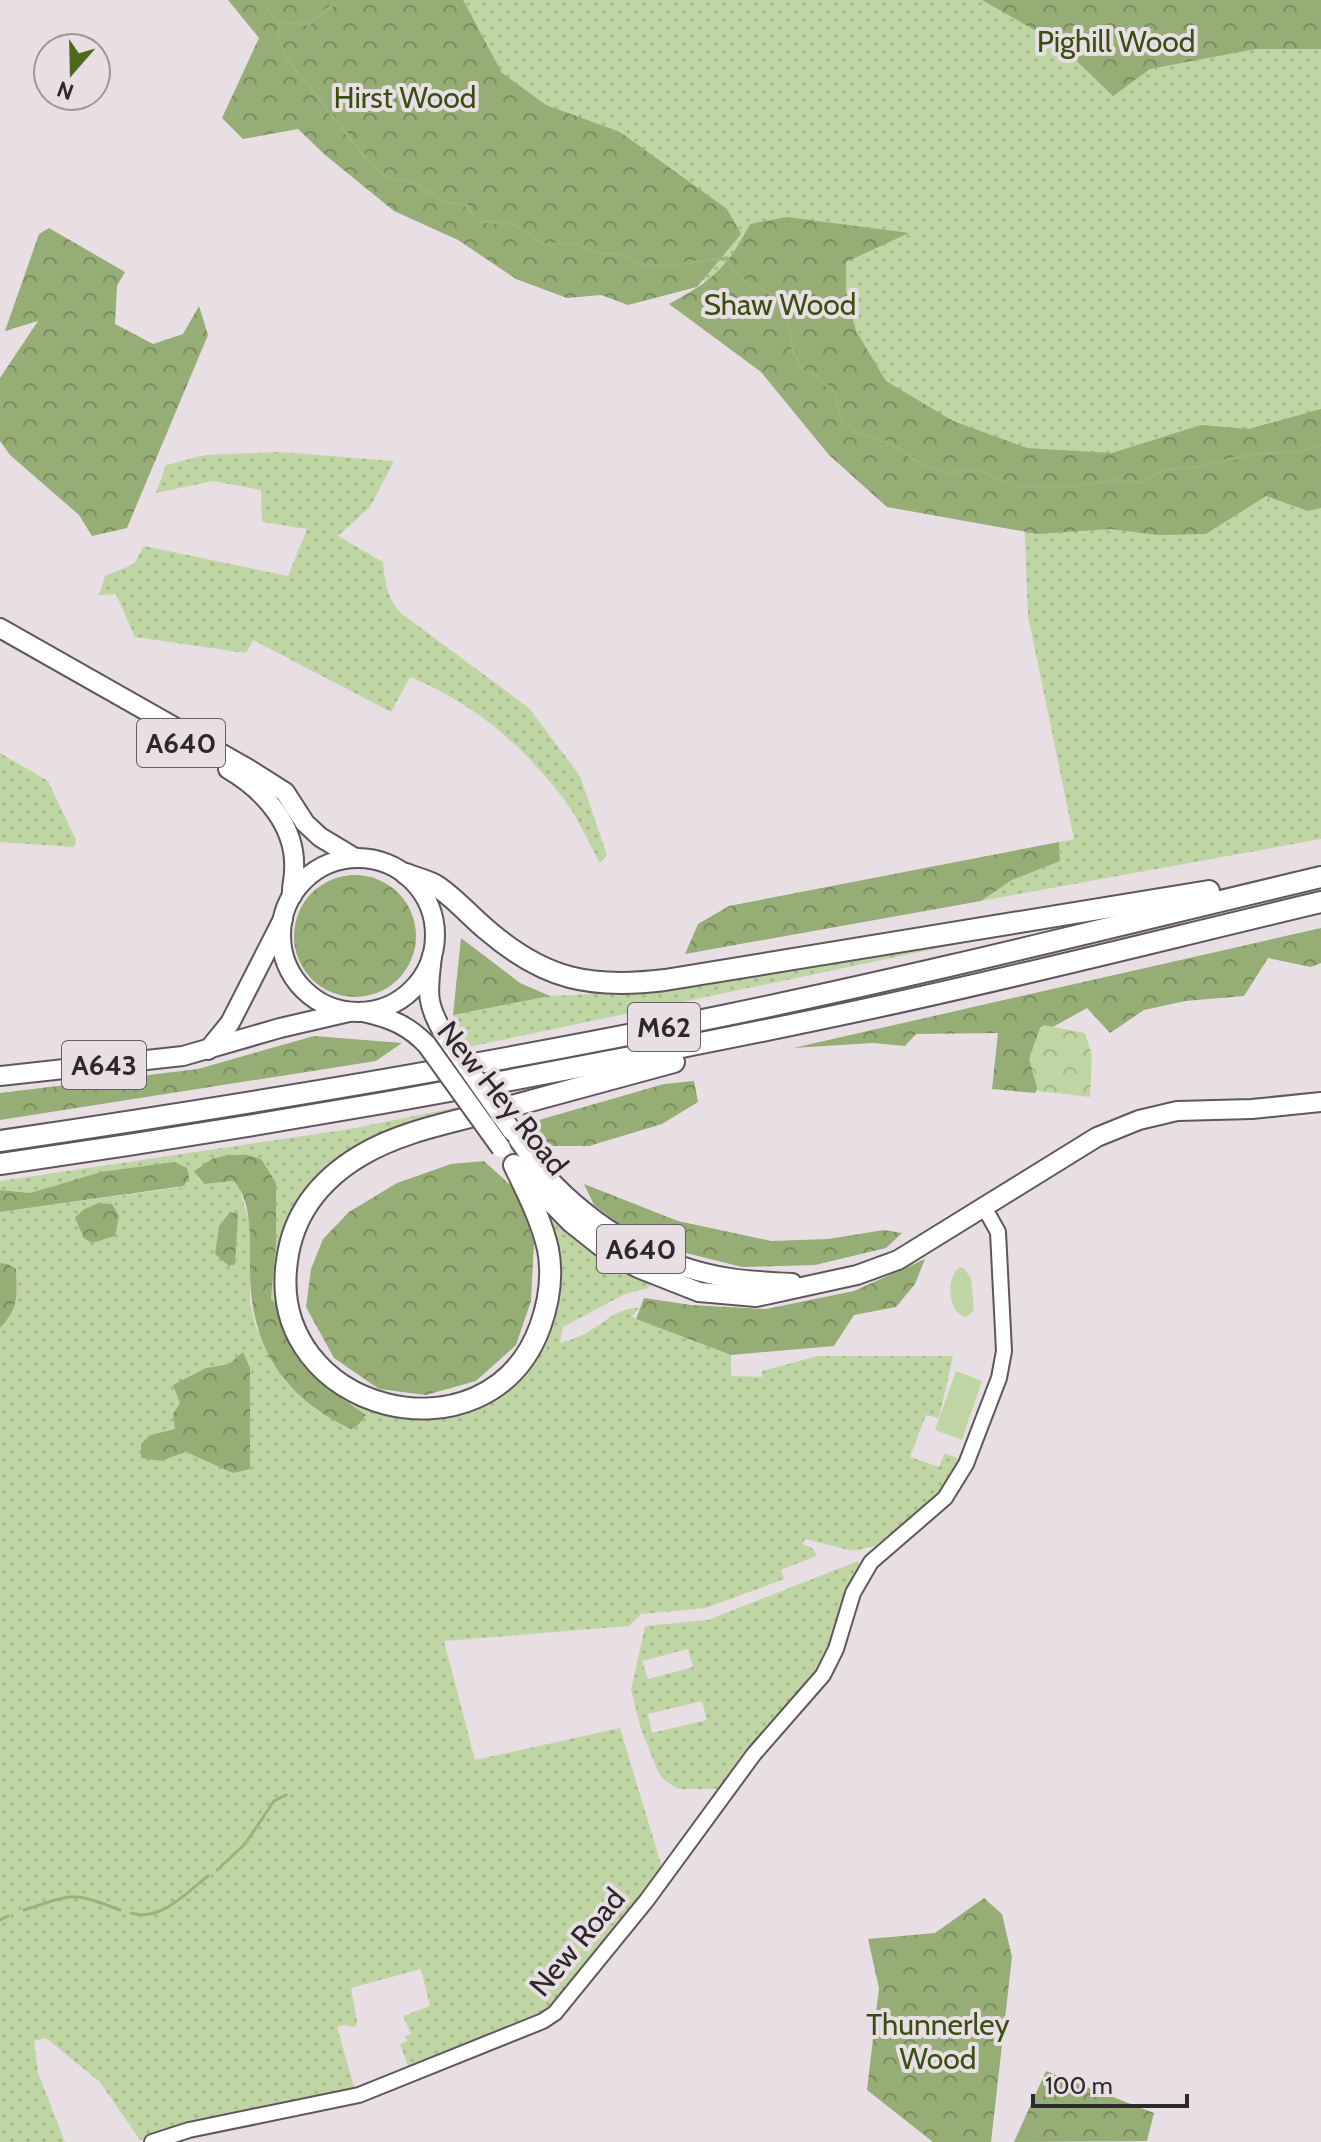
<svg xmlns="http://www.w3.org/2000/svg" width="1321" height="2142" font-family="Cabin,sans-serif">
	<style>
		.grass { fill: url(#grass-dots); fill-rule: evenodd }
		.forest { fill: url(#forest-crowns) }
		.park { fill: url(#park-crowns) }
		.pitch { fill: #c0d5a4 }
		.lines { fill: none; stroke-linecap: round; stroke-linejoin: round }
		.stream { stroke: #9bb27a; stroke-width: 3 }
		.tertiary-casing { stroke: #5f575d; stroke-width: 18 }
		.primary-casing { stroke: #5f575d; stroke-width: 22 }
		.trunk-casing { stroke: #5f575d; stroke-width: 22 }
		.motorway-casing { stroke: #5f575d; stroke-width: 24 }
		.tertiary { stroke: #fff; stroke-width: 14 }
		.primary { stroke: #fff; stroke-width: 18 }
		.trunk { stroke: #fff; stroke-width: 18 }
		.motorway { stroke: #fff; stroke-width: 20 }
		.primary-bridge-casing { stroke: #5f575d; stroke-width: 22; stroke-linecap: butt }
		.primary-bridge { stroke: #fff; stroke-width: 18 }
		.labels { text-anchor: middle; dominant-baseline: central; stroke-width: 8; stroke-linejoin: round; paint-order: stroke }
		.shield { fill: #e8dfe5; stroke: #645f63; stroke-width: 2 }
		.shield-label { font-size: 28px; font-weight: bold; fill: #2c282b }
		.park-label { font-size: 30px; fill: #394e10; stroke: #e8dfe5 }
		.street-label { font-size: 30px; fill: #2c282b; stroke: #e8dfe5 }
	</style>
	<defs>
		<pattern id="grass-dots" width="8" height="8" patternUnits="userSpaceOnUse" patternTransform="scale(2)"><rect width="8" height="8" fill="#c0d5a4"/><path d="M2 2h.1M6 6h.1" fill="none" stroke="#a5b78d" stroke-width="1.8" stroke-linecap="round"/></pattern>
		<pattern id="forest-crowns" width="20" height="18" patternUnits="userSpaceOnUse" patternTransform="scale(2)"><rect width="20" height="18" fill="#96ad75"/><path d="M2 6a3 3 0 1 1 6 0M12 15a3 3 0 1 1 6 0" fill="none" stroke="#7b8d60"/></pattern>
		<pattern id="park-crowns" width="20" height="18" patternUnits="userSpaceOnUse" patternTransform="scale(2)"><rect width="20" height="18" fill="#c0d5a4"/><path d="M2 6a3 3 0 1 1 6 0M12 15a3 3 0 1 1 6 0" fill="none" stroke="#a5b78d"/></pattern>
	</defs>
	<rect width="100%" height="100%" fill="#e8dfe5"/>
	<!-- grass -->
	<g class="grass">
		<polygon points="286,0 1000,0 1071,61 1321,16 1321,839 981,901 1012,880 1060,861 1059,842 1074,839 1028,616 1024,514 731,291 397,168"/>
		<path d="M280 452 394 461 370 507 338 536 383 562C385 582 387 599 402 614L529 708 580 776 607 855 600 863C588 842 578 817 563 798 520 743 475 704 410 677L391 712 253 640 246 653 135 637 116 594 99 595 105 576 134 564 144 546 288 576 307 529 262 522 261 490 213 481 156 493 166 465 205 455Z"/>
		<polygon points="0,753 48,781 76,840 74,847 0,842"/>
		<polygon points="972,941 468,1047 453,1015 550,996 632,992"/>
		<path d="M459 1107 465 1114 361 1149 283 1252 310 1363 418 1416 530 1362 541 1346 550 1327 545 1213C576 1245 612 1265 652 1284L648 1288 625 1294 563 1327 560 1343C570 1340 582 1336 591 1330 608 1320 619 1307 640 1308L632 1316 636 1319 731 1355V1376L762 1377V1371L818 1356H953L939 1418 926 1415 910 1457 939 1467 945 1453 961 1460 950 1484 875 1546 853 1551 805 1539 803 1544 812 1548 817 1556 781 1570 784 1579 706 1608 641 1614 629 1626 444 1641 475 1760 620 1728 663 1871 544 2016 409 2068 400 2044 407 2041 405 2036 411 2034 403 2016 430 2006 421 1969 351 1988 357 2022 356 2027 345 2025 337 2027 355 2090 176 2127 140 2140 100 2082 46 2038 34 2041 38 2073 65 2142H0V1328C19 1308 17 1296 16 1269L8 1264 0 1263V1212L183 1187 101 1172 30 1193 0 1190V1181L350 1129ZM197 1177 276 1183V1244L271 1299 281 1316 282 1329 294 1352 315 1380 366 1415 320 1413 286 1382 256 1328 250 1302 251 1228 239 1187 234 1181 204 1184ZM237 1214 235 1264 215 1254 219 1226ZM243 1352 233 1472 186 1452 161 1461 150 1435 175 1429 181 1403 206 1368 229 1364Z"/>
		<path d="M858 1561 859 1564 826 1658H824L812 1681 719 1789H678L664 1780 658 1772 641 1729 631 1690 645 1626 708 1620ZM688 1649 693 1667 648 1679 642 1661ZM702 1701 707 1720 652 1733 648 1714Z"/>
	</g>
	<!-- forest -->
	<g class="forest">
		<polygon points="228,0 463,0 502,73 546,105 620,132 727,209 741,234 697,287 628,305 601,295 567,298 516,279 458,240 394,211 324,154 298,129 243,139 222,118 259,38"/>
		<polygon points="982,0 1321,0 1321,49 1255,49 1150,69 1113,96 1059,44"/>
		<path d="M787 217 909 233 846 262V292L856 331 886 381 953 421 1027 448 1112 453 1201 425 1249 429 1321 409V508L1308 511 1266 496 1206 534 1159 535 1110 529 1038 534 887 507 829 455 761 372 669 304C713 280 727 268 750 224Z"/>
		<polygon points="49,228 125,272 117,286 115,324 153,344 183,334 199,306 208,335 127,528 92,536 79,515 10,455 0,441 0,378 38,321 5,331 39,234"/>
		<polygon points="1059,842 1060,861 1012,880 981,901 685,954 698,924 729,906"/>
		<circle cx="355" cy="936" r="61"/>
		<polygon points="1321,928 1321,963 1311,967 1268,958 1244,996 1185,1001 1144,1010 1110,1033 1087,1008 1042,1033 1038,1088 1035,1093 992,1089 998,1033 916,1034 905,1046 873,1043 793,1048"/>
		<polygon points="461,938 520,983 550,996 453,1015"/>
		<polygon points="314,1036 402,1043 376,1061 0,1120 0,1093 198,1069"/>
		<polygon points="694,1081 698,1102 662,1124 589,1146 550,1146 525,1124 664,1084"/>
		<path d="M228 1155H248L261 1159 276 1183V1244L271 1299C283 1311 283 1333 292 1350 309 1379 339 1396 366 1415L358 1425 351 1429C280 1396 248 1341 250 1263 250 1238 252 1202 234 1181L204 1184 194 1171 212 1159Z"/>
		<polygon points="484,1161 518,1192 534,1243 531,1301 516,1345 476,1381 426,1395 379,1389 334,1358 306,1307 311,1269 323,1239 349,1212 397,1183 451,1164"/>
		<polygon points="174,1162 187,1168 189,1177 184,1186 0,1212 0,1190 30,1193 101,1172"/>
		<polygon points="584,1184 678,1221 771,1241 828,1239 884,1230 902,1233 886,1248 815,1265 742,1267 670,1249 626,1229 594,1205"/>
		<polygon points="98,1203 112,1204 119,1216 115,1236 92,1243 84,1238 75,1218 83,1210"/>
		<polygon points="230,1212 238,1214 235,1264 229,1266 215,1254 219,1226"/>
		<polygon points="925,1259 915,1284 896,1307 854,1315 834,1346 731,1355 636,1319 644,1298 691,1305 766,1309 854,1291"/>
		<path d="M0 1263 8 1264 16 1269C17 1296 19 1308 0 1328Z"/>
		<polygon points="243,1352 250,1368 250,1469 233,1473 186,1452 161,1461 141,1458 141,1444 150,1435 175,1429 173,1414 180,1403 173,1385 206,1368 229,1364"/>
		<polygon points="984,1898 1002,1914 1012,1957 991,2142 933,2142 867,2090 879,1988 868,1939 935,1933"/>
		<polygon points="1046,2071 1154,2113 1147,2141 1014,2142"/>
	</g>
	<!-- park -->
	<polygon class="park" points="1044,1025 1085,1033 1092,1055 1090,1097 1038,1091 1029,1059 1040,1028"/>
	<!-- pitch -->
	<g class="pitch">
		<path d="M960 1267 964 1268 971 1279 974 1310 966 1317C948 1315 945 1276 960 1267Z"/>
		<polygon points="956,1371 982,1381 962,1440 935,1430"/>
	</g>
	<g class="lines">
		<!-- stream -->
		<g class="stream">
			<path d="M259 0 280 23 278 37 286 58 370 163 389 179 412 181 444 202 466 205 479 221 513 224 545 245 576 243 598 253 619 254 645 265 665 266 727 258C743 294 764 281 784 306 790 314 789 332 791 343 794 354 798 362 804 372L817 375 835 395 842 421 858 434 892 444 920 463 947 473 978 470 1014 486H1077L1114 480 1141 483 1162 470 1198 467 1252 454 1297 452 1321 445"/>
			<polyline points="280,23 309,24 339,0"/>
			<polyline points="217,1870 245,1844 274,1801 286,1795"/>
			<path d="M24 1910C74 1894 70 1891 120 1910"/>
			<path d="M131 1913C161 1922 186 1893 208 1876"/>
			<polyline points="0,1920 8,1916"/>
		</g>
		<defs>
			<polyline id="tertiary" points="152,2142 189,2130 359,2095 543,2021 555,2013 647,1900 754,1754 823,1675 836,1649 853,1593 871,1562 945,1498 966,1464 999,1378 1004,1351 998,1232 984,1207"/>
			<g id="primary">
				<path d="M432 956C428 992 425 1002 444 1034"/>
				<path d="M363 1012C390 1018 408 1025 427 1045"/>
				<polyline points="208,1050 230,1023 283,919"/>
				<polyline points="0,1076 183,1056 280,1028 349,1012"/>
				<path d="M512 1131C523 1145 533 1162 545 1175 594 1228 658 1267 730 1278 750 1281 771 1282 792 1283"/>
				<polyline points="518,1169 571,1223 605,1250 638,1268 699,1292 756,1297 857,1275 898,1260 1097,1137 1139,1120 1177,1111 1252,1109 1321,1102"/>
			</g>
			<g id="trunk">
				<polyline points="0,628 247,768 285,792 305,823 320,837 355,858"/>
				<path d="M228 769C264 790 297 826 294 871 294 880 291 887 292 896"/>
				<circle cx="358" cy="935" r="77"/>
			</g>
			<g id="motorway">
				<path d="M406 874C415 878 426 880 435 885 453 896 470 916 487 930 545 980 591 989 665 980L1209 891"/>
				<path d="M0 1141C244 1105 486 1065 727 1015 926 974 1123 924 1321 877"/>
				<path d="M0 1164C286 1123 570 1072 853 1012 1010 979 1165 939 1321 902"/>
				<path d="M514 1165C527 1192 541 1219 548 1249 553 1275 549 1302 540 1327 488 1469 265 1412 287 1261 293 1214 320 1180 360 1156 398 1133 444 1124 486 1113 549 1096 611 1079 674 1062"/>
			</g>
		</defs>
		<!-- tertiary casing -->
		<use href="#tertiary" class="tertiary-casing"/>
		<!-- primary casing -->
		<use href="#primary" class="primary-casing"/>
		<!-- trunk casing -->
		<use href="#trunk" class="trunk-casing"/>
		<!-- motorway casing -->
		<use href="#motorway" class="motorway-casing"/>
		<!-- tertiary -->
		<use href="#tertiary" class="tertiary"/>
		<!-- primary -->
		<use href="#primary" class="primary"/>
		<!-- trunk -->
		<use href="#trunk" class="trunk"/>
		<!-- motorway -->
		<use href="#motorway" class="motorway"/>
		<defs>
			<g id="primary-bridge">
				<polyline points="444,1034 512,1131"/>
				<polyline points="427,1045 501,1148"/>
			</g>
		</defs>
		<!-- primary-bridge casing -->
		<use href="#primary-bridge" class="primary-bridge-casing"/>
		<!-- primary-bridge -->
		<use href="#primary-bridge" class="primary-bridge"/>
	</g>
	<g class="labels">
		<!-- shield labels -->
		<g class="shield">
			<rect x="137" y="719" width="88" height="48" rx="6"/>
			<rect x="628" y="1003" width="72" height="48" rx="6"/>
			<rect x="62" y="1041" width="84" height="48" rx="6"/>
			<rect x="597" y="1225" width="88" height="48" rx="6"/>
		</g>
		<g class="shield-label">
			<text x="181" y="743">A640</text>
			<text x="664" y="1027">M62</text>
			<text x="104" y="1065">A643</text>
			<text x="641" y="1249">A640</text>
		</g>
		<!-- park labels -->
		<g class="park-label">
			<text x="1116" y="41">Pighill Wood</text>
			<text x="405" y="97">Hirst Wood</text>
			<text x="780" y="304">Shaw Wood</text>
			<text x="938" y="2024">Thunnerley<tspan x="938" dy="34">Wood</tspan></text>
		</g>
		<!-- street labels -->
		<g class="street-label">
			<text transform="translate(503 1098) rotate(51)">New Hey Road</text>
			<text transform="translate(577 1942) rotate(-50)">New Road</text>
		</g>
	</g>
	<!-- north arrow -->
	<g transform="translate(72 72) rotate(200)"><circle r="38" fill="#e8dfe5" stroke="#9d969b" stroke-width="2"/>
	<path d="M0-6L14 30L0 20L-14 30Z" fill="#4e691b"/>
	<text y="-12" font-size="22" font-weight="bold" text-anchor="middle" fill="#2c282b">N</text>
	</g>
	<!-- scale -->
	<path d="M1033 2094v12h154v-12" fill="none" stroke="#2c282b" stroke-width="4"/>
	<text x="1045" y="2094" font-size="24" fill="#2c282b" stroke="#e8dfe5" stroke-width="6" paint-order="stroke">100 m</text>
</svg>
